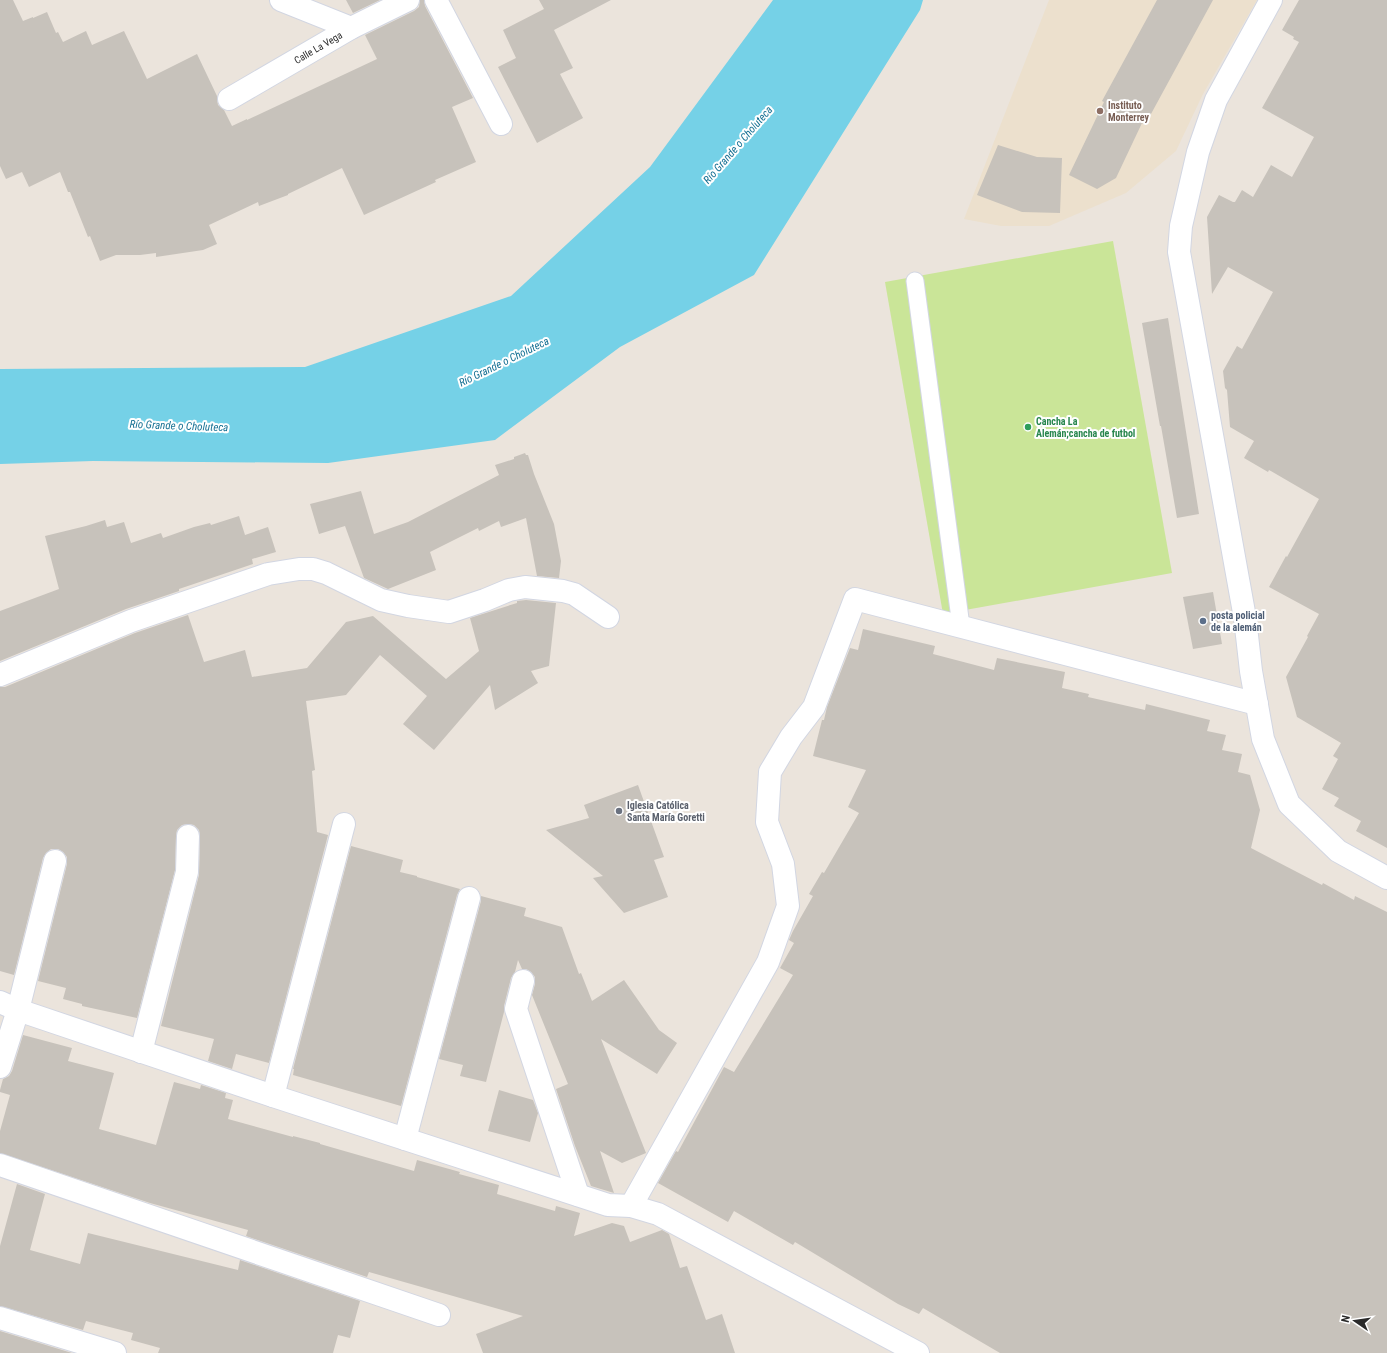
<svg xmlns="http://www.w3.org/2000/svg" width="1387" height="1353" font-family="'Roboto Condensed',sans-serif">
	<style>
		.education { fill: #ece0cd }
		.pitch { fill: #cae598 }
		.water { fill: #75d1e7 }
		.building { fill: #c7c2bb }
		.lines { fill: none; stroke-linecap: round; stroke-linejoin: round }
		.lane-casing { stroke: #d2d6e2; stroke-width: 19 }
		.street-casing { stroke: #d2d6e2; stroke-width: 24 }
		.lane { stroke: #fff; stroke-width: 17 }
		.street { stroke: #fff; stroke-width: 22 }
		.education-dot { fill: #8d6e63; stroke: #fff; stroke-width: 1.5 }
		.leisure-dot { fill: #2e9e5b; stroke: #fff; stroke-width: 1.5 }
		.service-dot { fill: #5c6f8a; stroke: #fff; stroke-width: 1.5 }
		.worship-dot { fill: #6b7280; stroke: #fff; stroke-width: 1.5 }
		.labels { text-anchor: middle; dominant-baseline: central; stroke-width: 4; stroke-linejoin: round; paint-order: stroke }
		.street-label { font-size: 10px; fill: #2a2a2a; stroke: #fff }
		.education-label { font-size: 10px; font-weight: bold; fill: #785e54; stroke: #fff; text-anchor: start }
		.leisure-label { font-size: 10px; font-weight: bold; fill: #27864d; stroke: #fff; text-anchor: start }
		.service-label { font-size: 10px; font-weight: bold; fill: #4e5e75; stroke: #fff; text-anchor: start }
		.worship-label { font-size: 10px; font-weight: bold; fill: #5b616d; stroke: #fff; text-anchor: start }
		.water-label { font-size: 11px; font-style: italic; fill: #157093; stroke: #fff }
	</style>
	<rect width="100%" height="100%" fill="#ebe4dc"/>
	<!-- education -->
	<polygon class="education" points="1049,0 1257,0 1203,94 1176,151 1126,193 1049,226 1001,226 964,219"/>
	<!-- pitch -->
	<polygon class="pitch" points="1113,241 1172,573 943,614 885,282"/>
	<!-- water -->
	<polygon class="water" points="773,0 923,0 920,10 754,275 620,347 495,440 328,463 93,461 0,464 0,369 305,367 511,296 650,167"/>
	<!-- building -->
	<g class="building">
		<polygon points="0,0 13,0 23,21 33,17 33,18 47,12 56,33 58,32 63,42 86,31 92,45 124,31 147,79 197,54 217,96 217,99 218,105 224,110 232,126 247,119 247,120 377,59 365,35 414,11 419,7 420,0 424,0 425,6 473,98 452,107 476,162 435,180 436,182 364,215 342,168 288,194 288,195 259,206 258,202 209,225 217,244 203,250 156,257 156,253 140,255 116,255 100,261 90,236 88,237 70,192 68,192 60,172 29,187 22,172 6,179 0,166"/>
		<polygon points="346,0 380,0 353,13"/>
		<polygon points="539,0 611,0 554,30 573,68 560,74 583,118 537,143 498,67 516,58 503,30 544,9"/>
		<polygon points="1157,0 1213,0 1145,125 1142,123 1116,178 1097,189 1069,175 1104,102 1102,101"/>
		<polygon points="1299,0 1387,0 1387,848 1356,831 1361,821 1334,806 1339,798 1322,789 1338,759 1333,756 1341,743 1297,717 1286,677 1308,637 1307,636 1319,614 1269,587 1286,556 1287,557 1319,499 1269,470 1268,472 1244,458 1254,441 1230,427 1227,390 1225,388 1223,371 1237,346 1242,349 1273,292 1228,267 1212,294 1207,217 1219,195 1233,202 1235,202 1242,190 1253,197 1271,165 1292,177 1314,137 1262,108 1299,42 1293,39 1294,37 1282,30"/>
		<polygon points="998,145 1037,157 1062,158 1060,213 1022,212 977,195"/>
		<polygon points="1168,318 1199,514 1177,518 1161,426 1160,426 1142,323"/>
		<polygon points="525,453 526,455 528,455 534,474 554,524 561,561 559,578 537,576 526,518 501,527 499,521 479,531 478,528 430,552 436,570 388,589 364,578 345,526 319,534 310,504 361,491 374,534 408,522 499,475 495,465 514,459 514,457"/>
		<polygon points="239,516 245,535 268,527 276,552 252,559 253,564 179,589 179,591 126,609 0,661 0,611 59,589 45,536 86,526 105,520 107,527 124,522 131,543 161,533 163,538 194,527 210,523 211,525"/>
		<polygon points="1213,592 1222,644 1193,649 1183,597"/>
		<polygon points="526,600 556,603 549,666 531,671 538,683 495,710 490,685 434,750 403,724 427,696 380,655 346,695 306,701 315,770 312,771 317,832 328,835 269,1063 236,1054 232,1069 208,1061 214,1039 161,1026 199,875 200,836 199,830 194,825 189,824 182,825 177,830 176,836 175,870 137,1018 82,1006 82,1004 63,999 66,988 38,981 67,864 67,857 63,852 58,849 51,849 46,853 43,858 14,975 0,971 0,687 5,687 135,633 188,615 204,662 245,650 252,677 307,668 346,622 373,616 446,679 479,651 470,618 517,603 517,601"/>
		<polygon points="863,629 935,646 933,654 994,670 997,658 1065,672 1062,688 1089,694 1088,697 1145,710 1146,704 1210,720 1207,731 1226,735 1222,750 1242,754 1238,772 1250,775 1260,810 1251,848 1322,885 1323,883 1354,900 1355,896 1387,912 1387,1353 1000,1353 923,1308 919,1314 898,1304 815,1254 795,1242 793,1245 734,1211 728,1222 658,1183 676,1151 678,1152 724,1067 734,1072 793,975 780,968 794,943 789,940 793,931 813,896 809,894 822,872 824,873 859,813 848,807 866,770 813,756 822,720 824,720 827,707 850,648 858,650"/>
		<polygon points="638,785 664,857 654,860 668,897 624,913 593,878 603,876 546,830 589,818 584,805"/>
		<polygon points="351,846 403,860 400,872 417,876 417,877 460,889 457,895 401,1106 293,1075 294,1069 293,1069"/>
		<polygon points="481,896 526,908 524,916 562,927 579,974 581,973 592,1001 624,980 659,1030 677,1043 657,1074 601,1039 646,1153 622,1163 600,1151 614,1193 591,1186 575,1146 556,1089 568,1084 532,995 535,984 535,977 531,972 526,969 522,969 518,960 515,972 511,978 504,1006 504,1012 486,1082 460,1076 463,1065 439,1059 481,901"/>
		<polygon points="23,1035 72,1048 68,1061 114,1073 99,1129 156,1145 174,1082 200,1089 201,1085 226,1093 225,1098 233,1100 228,1119 293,1137 293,1136 320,1143 320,1144 414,1171 417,1160 460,1172 459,1174 499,1185 497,1194 555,1211 556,1206 580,1213 574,1236 612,1223 624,1226 630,1242 662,1230 669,1234 680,1268 687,1266 706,1320 722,1314 735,1353 483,1353 476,1334 523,1316 369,1272 367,1277 246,1236 248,1230 150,1203 0,1153 0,1131 10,1095 0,1092 0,1090 3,1079 9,1076 12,1071"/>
		<polygon points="499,1090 533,1100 538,1113 530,1142 488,1131"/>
		<polygon points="17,1184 45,1194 30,1250 80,1264 88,1233 238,1270 240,1260 360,1301 350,1338 338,1335 333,1353 158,1353 160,1348 131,1340 133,1333 86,1321 83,1330 0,1306 0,1246"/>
		<polygon points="0,1331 72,1353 0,1353"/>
	</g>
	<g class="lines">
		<defs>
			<polyline id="lane" points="915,281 961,626"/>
			<g id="street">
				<polyline points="281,0 351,28"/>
				<polyline points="436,0 501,124"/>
				<polyline points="1271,0 1216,100 1198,152 1181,226 1179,252 1245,618 1251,671 1263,739 1289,804 1338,851 1387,878"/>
				<path id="s1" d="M229 99 351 28 408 0"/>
				<polyline points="0,675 131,621 268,574 299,569 313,569 326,573 381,600 408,606 449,612 485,600 509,590 525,587 563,591 574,594 608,617"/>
				<polyline points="523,981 516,1009 578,1195"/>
				<polyline points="0,1002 18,1010 273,1096 608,1205 631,1206 658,1214 918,1353"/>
				<polyline points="141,1052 187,872 188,836"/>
				<polyline points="0,1067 18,1010 55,861"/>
				<polyline points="273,1096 344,824"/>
				<polyline points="405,1139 469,898"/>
				<polyline points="0,1165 439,1315"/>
				<polyline points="631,1206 768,962 788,906 783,864 767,822 770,772 791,737 814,707 855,599 1257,704"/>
				<polyline points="0,1318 115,1353"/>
			</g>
		</defs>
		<!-- lane casing -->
		<use href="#lane" class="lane-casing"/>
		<!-- street casing -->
		<use href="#street" class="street-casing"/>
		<!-- lane -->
		<use href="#lane" class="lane"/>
		<!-- street -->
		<use href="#street" class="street"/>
	</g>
	<!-- markers -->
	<circle class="education-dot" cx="1100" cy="111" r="4"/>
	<circle class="leisure-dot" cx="1028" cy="427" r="4"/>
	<circle class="service-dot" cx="1203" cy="621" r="4"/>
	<circle class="worship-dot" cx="619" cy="811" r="4"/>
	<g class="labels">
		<!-- street labels -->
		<g class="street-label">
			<text stroke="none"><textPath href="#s1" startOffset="103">Calle La Vega</textPath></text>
		</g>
		<!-- education labels -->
		<g class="education-label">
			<text x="1108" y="105">Instituto<tspan x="1108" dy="12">Monterrey</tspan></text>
		</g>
		<!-- leisure labels -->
		<g class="leisure-label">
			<text x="1036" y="421">Cancha La<tspan x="1036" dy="12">Alemán;cancha de futbol</tspan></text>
		</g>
		<!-- service labels -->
		<g class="service-label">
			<text x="1211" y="615">posta policial<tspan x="1211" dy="12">de la alemán</tspan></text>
		</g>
		<!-- worship labels -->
		<g class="worship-label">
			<text x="627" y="805">Iglesia Católica<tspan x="627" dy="12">Santa María Goretti</tspan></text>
		</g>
		<!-- water labels -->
		<g class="water-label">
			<text transform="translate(738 145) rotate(-49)">Río Grande o Choluteca</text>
			<text transform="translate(504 362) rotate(-26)">Río Grande o Choluteca</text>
			<text transform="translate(179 426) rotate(2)">Río Grande o Choluteca</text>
		</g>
	</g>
	<!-- north arrow -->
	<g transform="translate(1355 1321) rotate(283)" stroke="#ffffff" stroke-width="3" paint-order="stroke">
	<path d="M0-3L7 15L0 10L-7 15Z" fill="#2a2a2a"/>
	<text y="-6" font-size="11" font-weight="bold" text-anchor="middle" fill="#2a2a2a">N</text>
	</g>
</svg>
